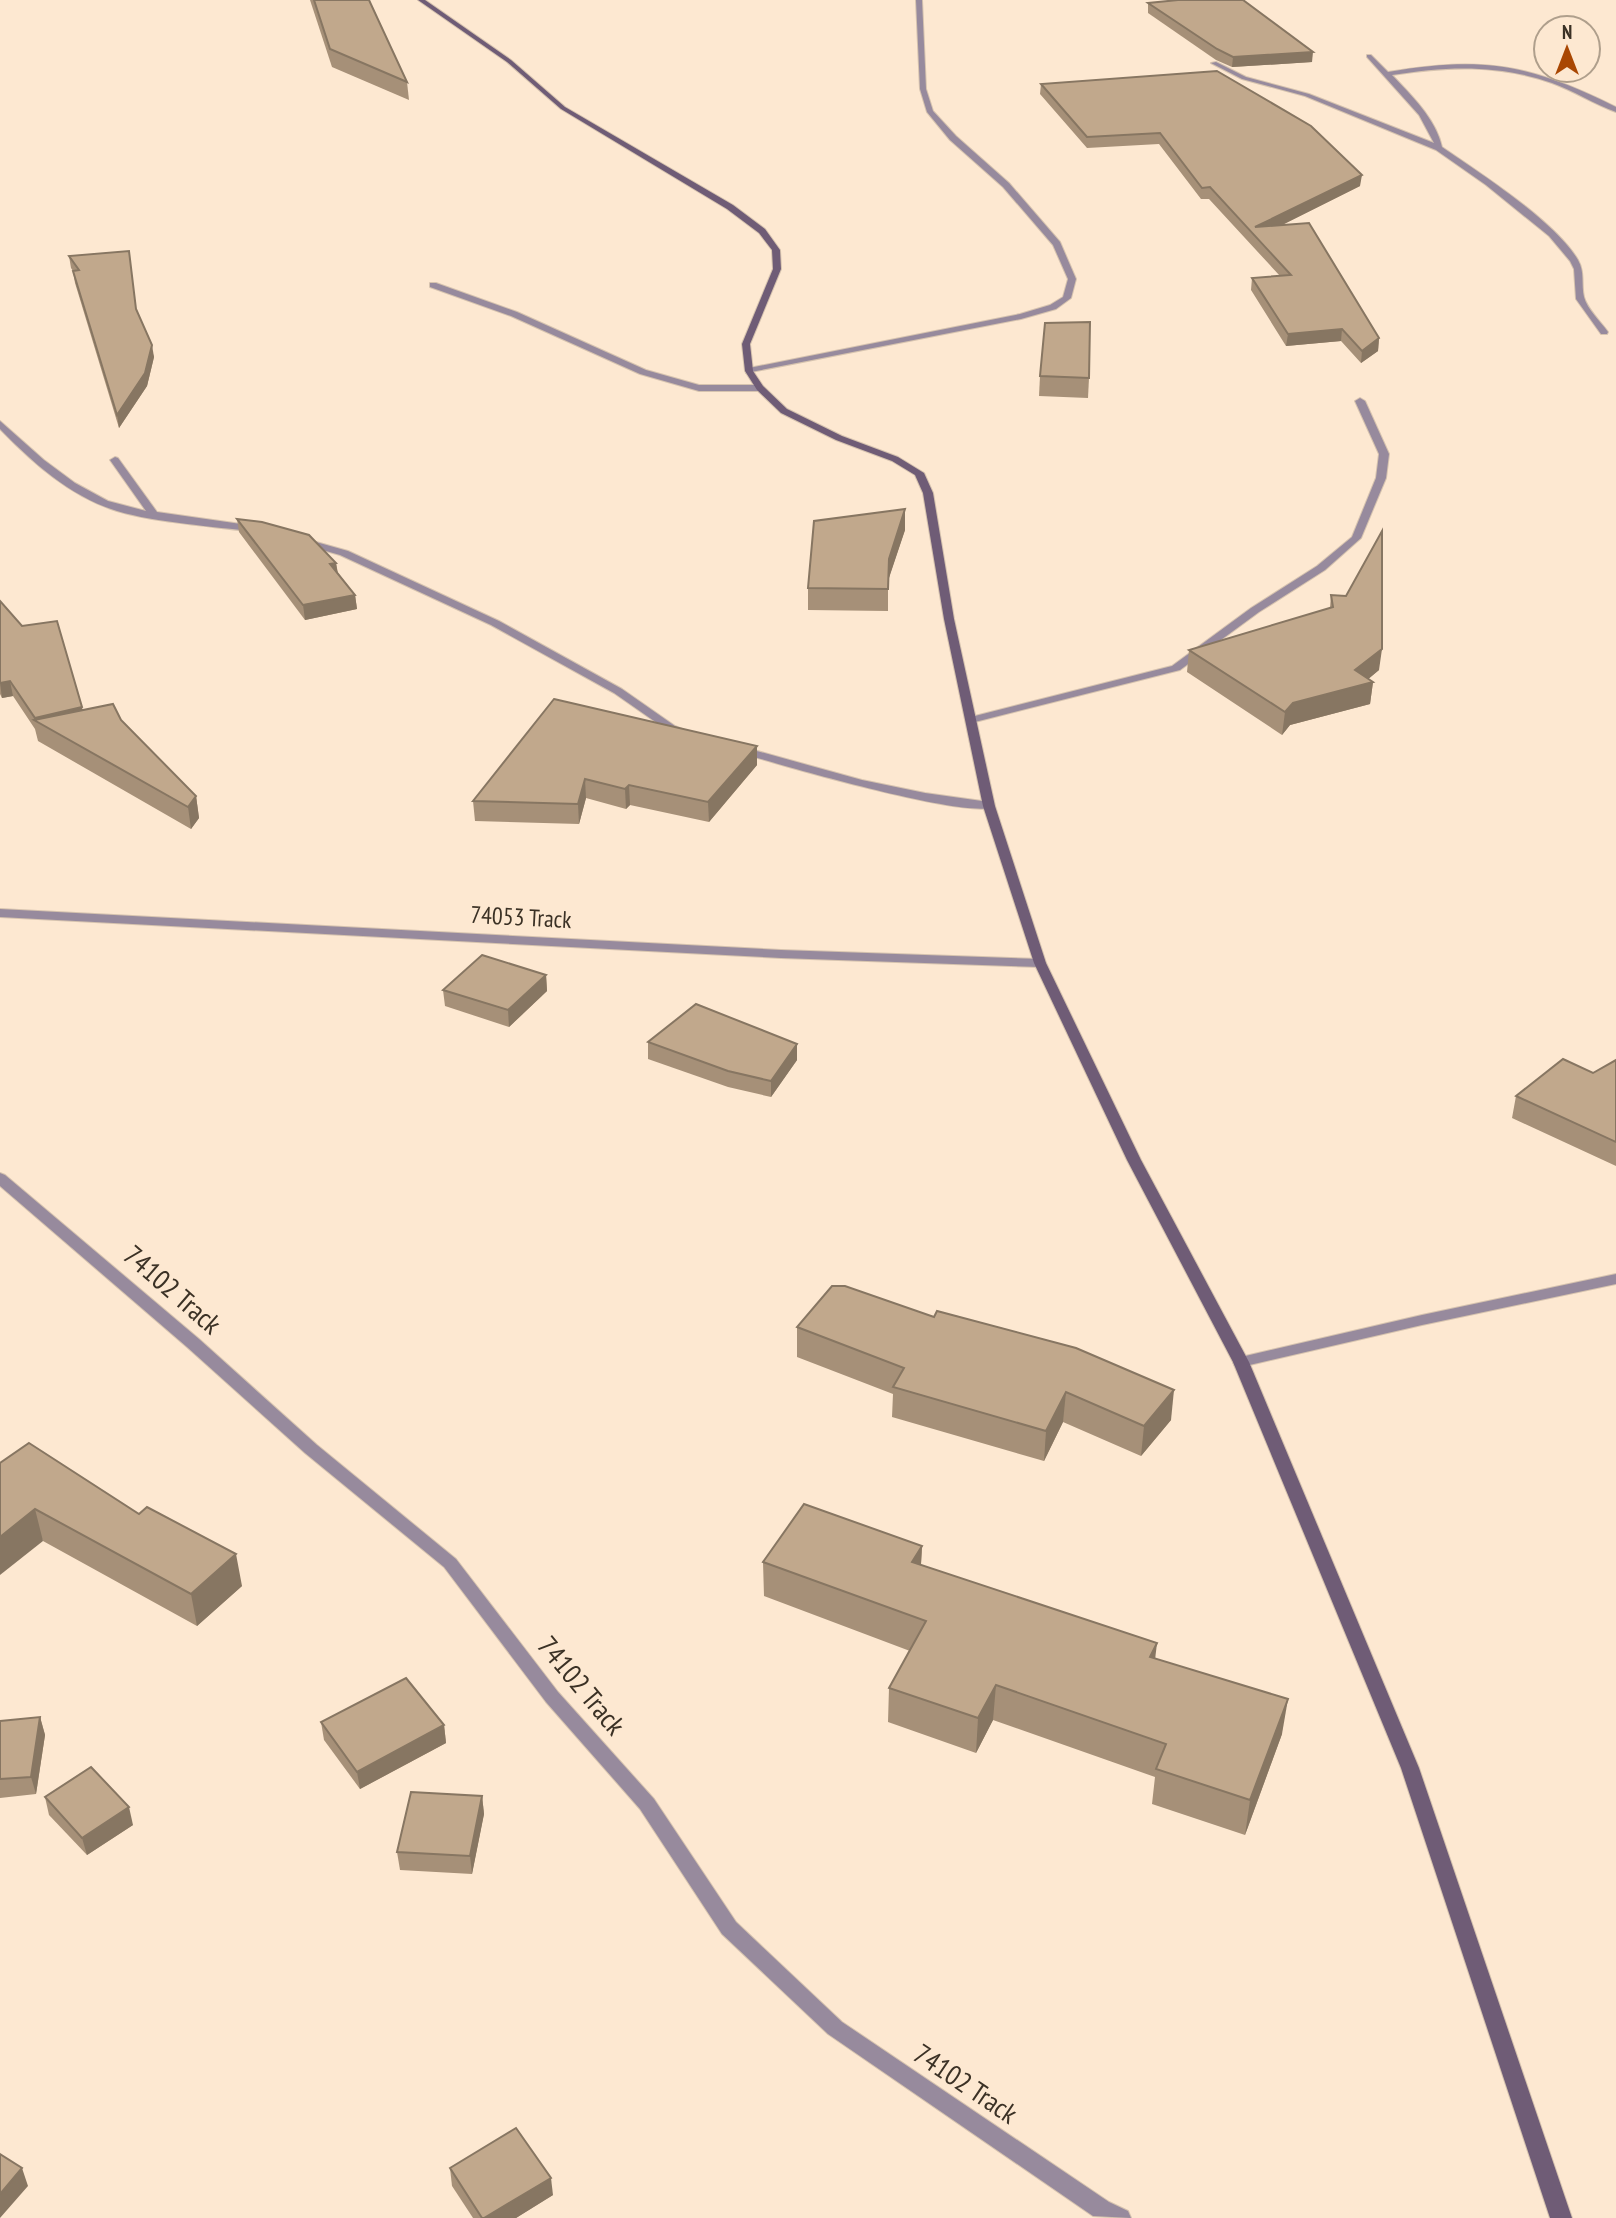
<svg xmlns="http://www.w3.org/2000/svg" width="1616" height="2218" font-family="'PT Sans Narrow',sans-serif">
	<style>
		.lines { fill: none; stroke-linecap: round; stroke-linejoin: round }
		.street-casing { stroke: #d6c3af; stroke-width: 2 }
		.secondary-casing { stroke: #d6c3af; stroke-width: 2 }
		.street { fill: #978a9d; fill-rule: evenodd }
		.secondary { fill: #6f5c76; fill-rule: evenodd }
		.wall { fill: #a69078 }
		.shaded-wall { fill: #877662 }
		.building { fill: #c1a88c; stroke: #877662; stroke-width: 2 }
		.labels { text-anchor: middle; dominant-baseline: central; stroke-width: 5; stroke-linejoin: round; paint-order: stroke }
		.street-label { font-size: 24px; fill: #3b3125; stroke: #fde8d1 }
		.near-street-label { font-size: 28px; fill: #3b3125; stroke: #fde8d1 }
	</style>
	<rect width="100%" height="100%" fill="#fde8d1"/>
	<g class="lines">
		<defs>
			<g id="street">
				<polygon points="916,0 922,0 926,89 933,111 956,136 1009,183 1060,242 1076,279 1071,298 1056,309 1021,319 746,373 746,369 749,368 1020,314 1050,305 1063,297 1068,279 1053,245 1003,187 950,140 927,112 920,89"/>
				<path d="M1367 55H1371L1388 72C1484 56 1529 64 1616 107V112C1594 104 1574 91 1552 83 1498 64 1447 66 1392 75 1411 95 1436 119 1442 147 1481 174 1555 221 1578 260 1585 272 1581 284 1584 297 1587 309 1601 322 1608 332L1607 334H1601L1576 299 1574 269 1570 261 1549 236 1486 185 1436 150 1305 96 1242 79 1211 63 1216 62 1246 77 1309 94 1434 143 1419 115 1367 57Z"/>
				<polygon points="430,283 436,283 517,312 646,370 699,385 760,385 764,388 760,391 699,391 640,374 511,316 430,287"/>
				<polygon points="1360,398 1365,401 1389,454 1386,478 1361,538 1325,570 1259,612 1180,670 971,723 967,722 967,718 1172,666 1251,608 1317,566 1352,537 1376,478 1379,454 1355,401"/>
				<path d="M0 421 44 460 75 483 108 501 146 511 110 460 115 457 118 458 157 512 255 526 260 529 255 532C213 526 157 523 117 511 71 497 33 463 0 429Z"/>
				<polygon points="302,538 348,551 499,621 622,689 675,726 689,732 683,735 667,730 614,693 491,625 340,555 298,543 298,539"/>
				<path d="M739 746 862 780 925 793 989 802 995 806C975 822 769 762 735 751V747Z"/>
				<polygon points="0,909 781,950 1040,959 1046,963 1040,967 781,958 0,917"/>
				<polygon points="0,1173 5,1175 199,1339 317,1445 456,1559 558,1692 654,1799 736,1922 842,2022 1109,2202 1128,2211 1131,2218 1093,2216 828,2034 722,1934 640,1809 546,1702 444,1567 305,1453 187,1347 0,1186"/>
				<polygon points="1616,1274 1616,1284 1422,1325 1241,1367 1235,1366 1233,1362 1235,1358 1241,1357 1422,1315"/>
			</g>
			<polygon id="secondary" points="418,0 425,0 511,60 565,107 733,205 765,229 780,250 781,269 750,344 753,371 763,386 787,409 842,436 898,457 924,473 933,493 954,619 995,806 1046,963 1141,1160 1249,1362 1419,1768 1572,2218 1550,2218 1401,1768 1233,1362 1127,1160 1034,963 983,806 944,619 923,493 915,475 892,461 836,440 781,413 757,390 745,371 742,344 773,269 772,250 759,233 727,209 561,109 507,62"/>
		</defs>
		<!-- street casing -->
		<use href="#street" class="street-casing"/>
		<!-- secondary casing -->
		<use href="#secondary" class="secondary-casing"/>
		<!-- street -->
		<use href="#street" class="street"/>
		<!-- secondary -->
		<use href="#secondary" class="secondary"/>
	</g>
	<!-- wall -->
	<g class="wall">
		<polygon points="310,0 369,0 407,82 409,100 332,67"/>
		<polygon points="1148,3 1312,62 1232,67 1216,60 1148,13"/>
		<polygon points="1041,84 1360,186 1282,225 1379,338 1378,351 1361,363 1341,341 1286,346 1251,290 1252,278 1280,276 1209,199 1201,199 1159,144 1087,148 1040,94"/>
		<polygon points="69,256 137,311 154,357 147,386 119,428 75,283 73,271 71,268"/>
		<polygon points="1040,376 1089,378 1088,398 1039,396"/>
		<polygon points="905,509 905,530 888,580 888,611 808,610 808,588"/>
		<polygon points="237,519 336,563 338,573 355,595 357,609 305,620 239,532"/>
		<polygon points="1331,595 1379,670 1368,679 1373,682 1370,704 1290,725 1282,735 1187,672 1189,650 1330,608"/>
		<polygon points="0,601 83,710 121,720 196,796 199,818 191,829 38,741 35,729 13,696 2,698 0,694"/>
		<polygon points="554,699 757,765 709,822 630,805 626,809 586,798 579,824 475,821 473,801"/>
		<polygon points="546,975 547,991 509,1027 445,1006 443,990"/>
		<polygon points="648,1042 797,1044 797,1060 771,1097 728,1087 648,1059"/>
		<polygon points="1616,1060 1616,1166 1512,1118 1516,1096 1593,1073"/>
		<polygon points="832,1286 1171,1420 1141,1456 1063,1422 1044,1461 892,1417 893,1394 797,1357 797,1327"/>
		<polygon points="0,1463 242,1586 197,1626 43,1541"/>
		<polygon points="922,1546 921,1565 1155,1659 1282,1734 1245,1835 1152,1804 1155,1777 993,1720 976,1753 888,1722 889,1688 910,1651 764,1596 763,1562"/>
		<polygon points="40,1717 45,1735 36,1794 0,1798 0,1721"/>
		<polygon points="321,1722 444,1725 446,1743 360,1789 324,1740"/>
		<polygon points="482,1796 484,1814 472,1874 400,1870 397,1852"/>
		<polygon points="45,1797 133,1825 87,1855 49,1815"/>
		<polygon points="450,2168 553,2195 516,2218 473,2218 452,2186"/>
	</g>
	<!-- shaded-wall -->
	<g class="shaded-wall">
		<polygon points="1313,52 1312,62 1232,67 1233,57"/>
		<polygon points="1362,175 1360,186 1256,238 1255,227"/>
		<polygon points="1342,329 1341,341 1286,346 1288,334"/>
		<polygon points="1379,338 1378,351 1361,363 1362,351"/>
		<polygon points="152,345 154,357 147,386 119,428 117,415"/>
		<polygon points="905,509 905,530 888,581 889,559"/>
		<polygon points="336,563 338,576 330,564"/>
		<polygon points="355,595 357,609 305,620 303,605"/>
		<polygon points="1382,649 1379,670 1360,686 1373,682 1370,704 1290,725 1282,735 1285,712 1293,703 1355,670"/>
		<polygon points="10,681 13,696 2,698 0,683"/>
		<polygon points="82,707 85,722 36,721 35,718"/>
		<polygon points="757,746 757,765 709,822 708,802"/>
		<polygon points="585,779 586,798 579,824 578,804"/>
		<polygon points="629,785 630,805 626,809 625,789"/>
		<polygon points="196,796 199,818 191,829 188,807"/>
		<polygon points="546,975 547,991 509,1027 508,1010"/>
		<polygon points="797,1044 797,1060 771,1097 771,1081"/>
		<polygon points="1174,1390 1171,1420 1141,1456 1144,1426"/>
		<polygon points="1066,1392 1063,1422 1044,1461 1046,1431"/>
		<polygon points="35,1509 43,1541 0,1575 0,1537"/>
		<polygon points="922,1546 920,1581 912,1562"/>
		<polygon points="236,1554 242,1586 197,1626 191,1594"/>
		<polygon points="1157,1643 1153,1677 1150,1657"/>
		<polygon points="996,1685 993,1720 976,1753 978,1718"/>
		<polygon points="1288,1699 1282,1734 1245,1835 1250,1800"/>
		<polygon points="40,1717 45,1735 36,1794 31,1777"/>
		<polygon points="444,1725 446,1743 360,1789 357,1772"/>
		<polygon points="482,1796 484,1814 472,1874 470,1856"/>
		<polygon points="129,1807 133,1825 87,1855 82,1838"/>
		<polygon points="22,2168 28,2186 0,2218 0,2194"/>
		<polygon points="551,2178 553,2195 516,2218 484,2218"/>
	</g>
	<!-- building -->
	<g class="building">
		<polygon points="314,0 369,0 407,82 330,49"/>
		<polygon points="1178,0 1243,0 1313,52 1233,57 1217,49 1148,3"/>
		<polygon points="1217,71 1311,126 1362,175 1255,227 1309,223 1379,338 1362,351 1342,329 1288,334 1252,278 1291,275 1210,187 1202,188 1160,133 1087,137 1041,84"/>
		<polygon points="129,251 136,309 152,345 145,373 117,415 73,271 79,270 69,256"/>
		<polygon points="1090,322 1089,378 1040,376 1045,323"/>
		<polygon points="905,509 889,559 888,589 808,588 814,521"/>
		<polygon points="237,519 262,522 309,535 336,563 330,564 355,595 303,605"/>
		<polygon points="1382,531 1382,649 1355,670 1373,682 1293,703 1285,712 1189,650 1333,607 1331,595 1346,596"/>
		<polygon points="0,601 22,626 57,621 82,707 35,718 10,681 0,683"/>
		<polygon points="554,699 757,746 708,802 629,785 625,789 585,779 578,804 473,801"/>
		<polygon points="113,704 121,720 196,796 188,807 34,720"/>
		<polygon points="482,955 546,975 508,1010 443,990"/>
		<polygon points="696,1004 797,1044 771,1081 728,1071 648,1042"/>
		<polygon points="1563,1059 1593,1073 1616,1060 1616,1142 1516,1096"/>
		<polygon points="832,1286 845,1286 934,1317 937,1311 1076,1348 1174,1390 1144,1426 1066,1392 1046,1431 893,1387 904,1368 797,1327"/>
		<polygon points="29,1443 139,1514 147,1507 236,1554 191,1594 35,1509 0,1537 0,1463"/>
		<polygon points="804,1504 922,1546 912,1562 1157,1643 1150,1657 1288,1699 1250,1800 1156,1769 1166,1744 996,1685 978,1718 889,1688 926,1621 763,1562"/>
		<polygon points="406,1678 444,1725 357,1772 321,1722"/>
		<polygon points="40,1717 31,1777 0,1779 0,1721"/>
		<polygon points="91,1767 129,1807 82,1838 45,1797"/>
		<polygon points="411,1792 482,1796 470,1856 397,1852"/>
		<polygon points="516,2128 551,2178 484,2218 482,2218 450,2168"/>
		<polygon points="0,2154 22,2168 0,2194"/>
	</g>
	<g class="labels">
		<!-- street labels -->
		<g class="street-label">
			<text transform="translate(521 917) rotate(3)">74053 Track</text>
		</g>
		<!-- near-street labels -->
		<g class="near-street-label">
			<text transform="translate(173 1289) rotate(41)">74102 Track</text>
			<text transform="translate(582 1685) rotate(50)">74102 Track</text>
			<text transform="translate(966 2083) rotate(34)">74102 Track</text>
		</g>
	</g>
	<!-- north arrow -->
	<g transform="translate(1567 49)"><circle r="33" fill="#fde8d1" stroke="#af9f8c" stroke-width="2"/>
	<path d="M0-5L12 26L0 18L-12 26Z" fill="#a94703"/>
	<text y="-10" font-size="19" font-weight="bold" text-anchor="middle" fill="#3b3125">N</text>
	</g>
</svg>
